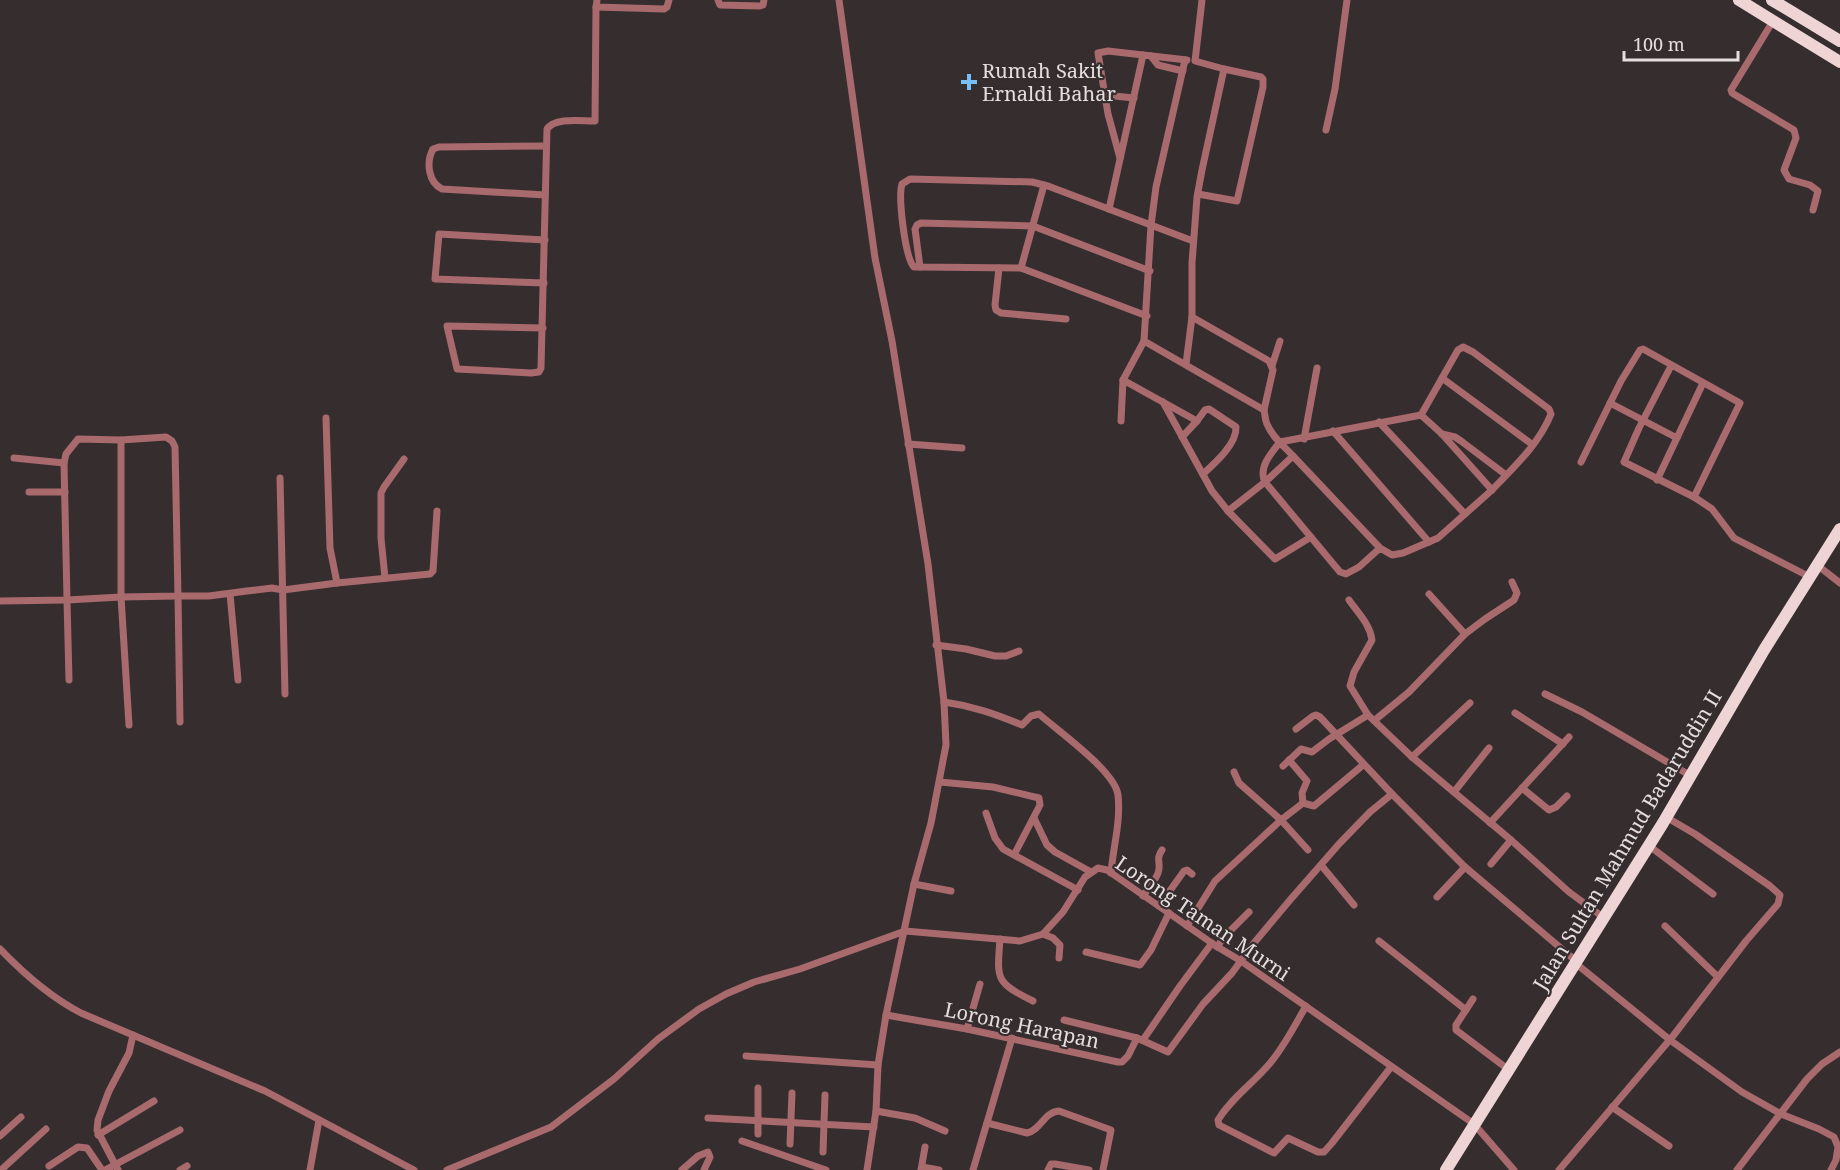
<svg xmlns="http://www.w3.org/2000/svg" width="1840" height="1170" font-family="'Noto Serif',serif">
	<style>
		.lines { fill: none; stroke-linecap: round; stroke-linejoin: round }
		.minor { stroke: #a86a6d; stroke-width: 7 }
		.trunk { stroke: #eed4d5; stroke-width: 12 }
		.poi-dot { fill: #77bff7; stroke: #362d2e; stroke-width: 2 }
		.labels { text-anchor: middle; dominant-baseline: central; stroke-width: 4.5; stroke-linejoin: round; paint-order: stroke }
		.poi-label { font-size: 20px; fill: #e4dede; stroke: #362d2e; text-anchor: start }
		.street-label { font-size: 20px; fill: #e4dede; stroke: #362d2e }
	</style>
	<rect width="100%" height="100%" fill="#362d2e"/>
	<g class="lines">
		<!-- minor -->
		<g class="minor">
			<polyline points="597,0 596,7 664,9 667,7 669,0"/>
			<polyline points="718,0 720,5 760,6 763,5 764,0"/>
			<polyline points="839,0 875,258 892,341 928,564 944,702 946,745 931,823 914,884 886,1015 878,1065 876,1111 867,1170"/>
			<polyline points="1773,21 1731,90 1732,93 1794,130 1796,138 1784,170 1789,179 1810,185 1818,191 1813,210"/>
			<polyline points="1151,56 1158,65 1183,71"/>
			<path d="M1185 60 1156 187 1151 225 1144 341 1264 410C1265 414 1265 420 1267 424 1272 437 1284 446 1293 456L1380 548 1392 555 1403 553 1438 538 1492 490 1442 434 1421 415 1280 442C1271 453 1258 468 1265 482L1340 572 1346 574 1359 567 1380 548"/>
			<polyline points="1104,95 1134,98"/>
			<polyline points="1326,130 1335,89 1347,0"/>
			<polyline points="1120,158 1108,114 1098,53 1108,51 1143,55"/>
			<polyline points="1198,194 1237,201 1263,87 1263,79 1261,77 1224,69"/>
			<path d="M545 195 442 189C428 182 426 162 433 149L439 147 546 146"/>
			<polyline points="1109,209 1143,55 1187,60"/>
			<path d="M920 267H914C905 258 898 197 902 184L910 179 1032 182 1048 186 1193 241"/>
			<polyline points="999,268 995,305 996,310 1001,313 1066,319"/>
			<polyline points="1021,268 1044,185"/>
			<polyline points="544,283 435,279 439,234 545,240"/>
			<polyline points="1147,316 1021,268 920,267 915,229 917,225 921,223 1033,226 1150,271"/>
			<polyline points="1192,317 1269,361 1273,370 1264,410"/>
			<path d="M543 328 447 326 457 369 531 373 539 372 541 368 547 129C555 117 581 121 595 121L596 7"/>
			<path d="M1144 341 1123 380 1197 421 1205 410 1209 409 1236 427C1237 444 1214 464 1203 474"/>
			<polyline points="1186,364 1192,317 1192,263 1197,197 1202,170 1224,69 1195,61 1202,0"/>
			<polyline points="1272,366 1280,341"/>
			<polyline points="1671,366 1639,428 1624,462 1694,497 1712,509 1734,538 1810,577"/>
			<polyline points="1442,378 1533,445"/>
			<polyline points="1163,402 1212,491 1228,511 1265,482 1293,456"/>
			<polyline points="1610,403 1677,438"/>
			<path d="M1421 415 1458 350 1463 347 1473 352 1549 409 1551 414C1539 444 1514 467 1492 490"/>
			<polyline points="1121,421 1123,380"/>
			<polyline points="1379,422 1465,514"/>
			<polyline points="1333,431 1429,542"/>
			<polyline points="1442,434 1455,437 1461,441 1506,475"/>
			<polyline points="1182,437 1197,421"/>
			<polyline points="1304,439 1317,368"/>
			<polyline points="908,444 962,448"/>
			<polyline points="14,458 64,463"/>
			<polyline points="1581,462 1621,381 1640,350 1643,349 1740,403 1694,497"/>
			<polyline points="280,478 285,694"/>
			<polyline points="1657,480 1703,383"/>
			<polyline points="29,492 65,492"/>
			<polyline points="1228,511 1275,559 1311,537"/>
			<polyline points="1817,565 1840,583"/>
			<polyline points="385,578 381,538 381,493 384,487 404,459"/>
			<polyline points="337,583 430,574 433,571 437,511"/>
			<polyline points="230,594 238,680"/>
			<polyline points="1429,594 1465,634"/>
			<path d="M1349 600C1358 613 1370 624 1372 640L1354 672 1350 686 1368 715"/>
			<polyline points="0,601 67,600 64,463 66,454 78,439 121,440 166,437 172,441 175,447 178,596 121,597 129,725"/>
			<polyline points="936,645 966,649 995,656 1006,656 1019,651"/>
			<polyline points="69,680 67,600 121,597 121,440"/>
			<polyline points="1545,694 1582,712 1691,776"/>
			<path d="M944 702C973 706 995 714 1022 725L1031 716 1039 714C1058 731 1115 771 1118 795 1121 822 1113 847 1111 873"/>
			<polyline points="1470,703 1412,757 1511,840 1569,892 1603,917"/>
			<polyline points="1515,713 1563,744"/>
			<polyline points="1375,720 1409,692 1465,634 1485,619 1514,600 1517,593 1512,582"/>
			<polyline points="180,722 178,596 209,596 247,591 272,588 283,590 337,583 330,548 326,418"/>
			<polyline points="1296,729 1313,716 1316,715 1320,717 1392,794 1465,867 1576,961"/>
			<polyline points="1289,760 1307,781 1302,793 1303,803"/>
			<polyline points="1283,766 1301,749 1312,752 1329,739 1368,715 1412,757"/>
			<polyline points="1234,772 1239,783 1281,820 1308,850"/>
			<polyline points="940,782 993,787 1039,798 1040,805 1014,855"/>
			<polyline points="1522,788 1549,810 1556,807 1567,796"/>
			<polyline points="1454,792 1489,748"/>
			<polyline points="1303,803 1314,806 1363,765"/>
			<polyline points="986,813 995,838 1003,849 1078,890"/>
			<polyline points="1034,818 1047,845 1055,852 1091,872"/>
			<polyline points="1490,823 1569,737"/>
			<polyline points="1648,845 1713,894"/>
			<polyline points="1491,864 1511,840"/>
			<polyline points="1321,865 1354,905"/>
			<polyline points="914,884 951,891"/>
			<path d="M1143 896C1148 888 1158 879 1159 869 1160 860 1156 859 1162 850"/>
			<polyline points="1437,897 1465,867"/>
			<polyline points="1159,906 1184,871 1187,870 1192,874"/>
			<polyline points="1187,926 1215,881 1281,820 1303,803"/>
			<polyline points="1665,926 1718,977"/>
			<polyline points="1043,934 1053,938 1060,945 1059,958"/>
			<path d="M1000 939C997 980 995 982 1033 1001"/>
			<polyline points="1379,941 1466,1010"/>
			<polyline points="1217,947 1224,937 1249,912"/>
			<path d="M0 949C24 974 50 997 81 1013L265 1091 414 1170"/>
			<polyline points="1086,952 1140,965 1151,950 1169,913"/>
			<polyline points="1574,962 1670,1040 1742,1092 1781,1114 1819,1129 1834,1137 1838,1147 1836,1160 1831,1170"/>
			<polyline points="1473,999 1456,1025 1456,1030 1509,1070"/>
			<path d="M1306 1006C1295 1025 1285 1045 1271 1062 1255 1082 1232 1097 1218 1120L1219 1125 1274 1153 1288 1138 1318 1152H1324L1332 1143 1391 1067"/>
			<polyline points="886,1015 967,1029 1118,1062 1122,1062 1128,1056 1137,1038"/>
			<polyline points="1064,1020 1137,1038 1168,1052 1203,1004 1232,973 1254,943 1290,900 1339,844 1370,812 1392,794"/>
			<polyline points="967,1029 980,984"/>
			<polyline points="1143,1040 1180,986 1212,943"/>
			<polyline points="746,1056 878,1065"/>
			<polyline points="758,1088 758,1134"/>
			<polyline points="1612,1107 1669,1146"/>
			<polyline points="876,1111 915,1118 945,1131"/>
			<polyline points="708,1118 874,1127"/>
			<path d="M987 1123 1027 1133C1041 1130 1044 1112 1059 1111L1111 1130 1103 1170"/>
			<polyline points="98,1135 154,1101"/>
			<polyline points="0,1136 21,1117"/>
			<polyline points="742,1141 826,1170"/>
			<polyline points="790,1144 792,1093"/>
			<polyline points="823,1152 825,1095"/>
			<polyline points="49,1166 78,1147 87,1148 102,1170"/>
			<polyline points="922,1167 939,1170"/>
			<polyline points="1,1170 46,1129"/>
			<polyline points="105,1170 180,1130"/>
			<polyline points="118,1170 97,1130 98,1120 109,1091 129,1053 133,1035"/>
			<polyline points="180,1170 187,1166"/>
			<polyline points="310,1170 319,1120"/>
			<polyline points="447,1170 551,1127 614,1079 658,1039 699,1009 726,994 754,982 800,969 905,931 1020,941 1043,934 1063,912 1085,877 1098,868 1107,870 1216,946 1241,961 1474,1124 1514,1170"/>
			<polyline points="682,1170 698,1156 708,1152 710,1157 704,1170"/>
			<polyline points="921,1170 925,1147"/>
			<polyline points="973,1170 1012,1038"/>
			<polyline points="1048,1170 1051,1164 1055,1164 1089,1170"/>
			<polyline points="1559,1170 1673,1036 1746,941 1778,904 1780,895 1770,886 1695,834 1666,817"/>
			<polyline points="1737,1170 1807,1079 1822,1064 1840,1052"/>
		</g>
		<!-- trunk -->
		<g class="trunk">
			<polyline points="1739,0 1840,62"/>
			<polyline points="1772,0 1840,41"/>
			<polyline points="1446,1170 1663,823 1764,650 1840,529"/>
		</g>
	</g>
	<!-- markers -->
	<path class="poi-dot" d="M966 73h6v6h6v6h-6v6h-6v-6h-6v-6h6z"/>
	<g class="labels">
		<!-- poi labels -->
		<g class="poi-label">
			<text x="982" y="70">Rumah Sakit<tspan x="982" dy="23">Ernaldi Bahar</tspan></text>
		</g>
		<!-- street labels -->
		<g class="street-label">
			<text transform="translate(1627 840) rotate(-59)">Jalan Sultan Mahmud Badaruddin II</text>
			<text transform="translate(1203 918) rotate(34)">Lorong Taman Murni</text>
			<text transform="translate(1022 1025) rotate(12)">Lorong Harapan</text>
		</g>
	</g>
	<!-- scale -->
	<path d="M1624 51v9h114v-9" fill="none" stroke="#e4dede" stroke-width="3"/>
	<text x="1633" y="51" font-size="18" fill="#e4dede" stroke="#362d2e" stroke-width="4.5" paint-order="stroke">100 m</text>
</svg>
